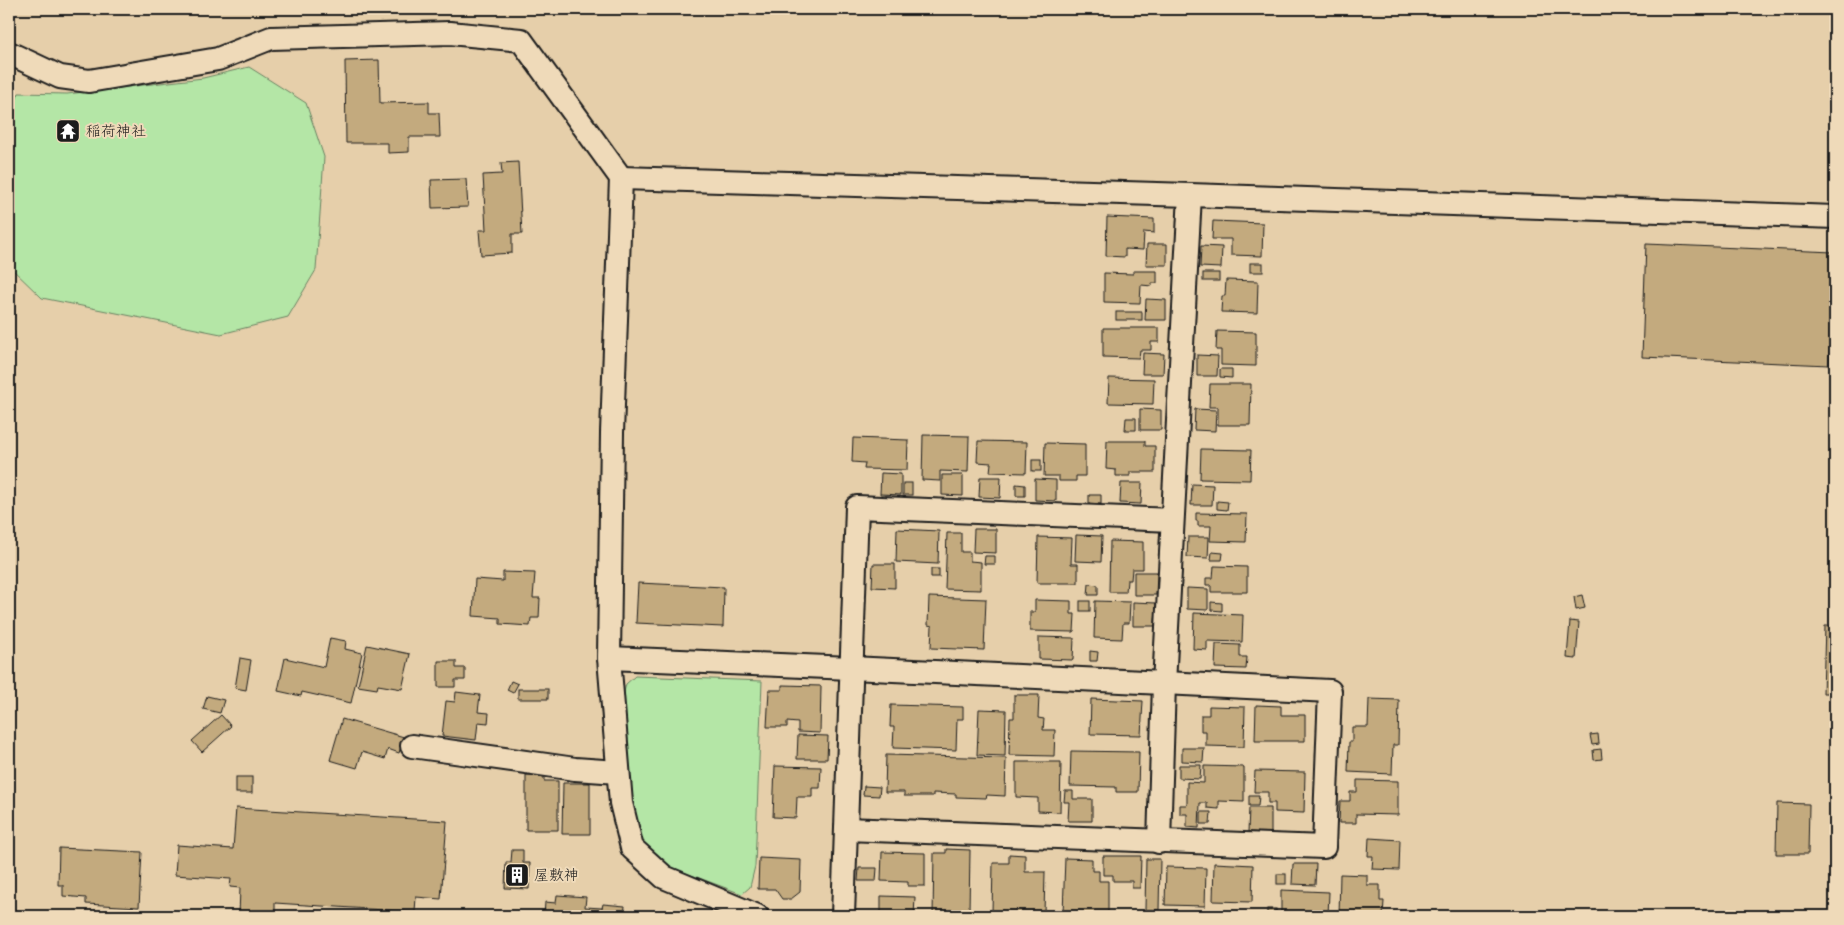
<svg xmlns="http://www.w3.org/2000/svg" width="1844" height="925" font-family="Pangolin,'Klee One',sans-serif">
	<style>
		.green { fill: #b4e6a6; stroke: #688161 }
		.building { fill: #c3aa7e; stroke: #1c1c1c }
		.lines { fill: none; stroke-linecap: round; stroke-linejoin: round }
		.street-casing { stroke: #1c1c1c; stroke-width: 26 }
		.street { stroke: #efdab9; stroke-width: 22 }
		.labels { text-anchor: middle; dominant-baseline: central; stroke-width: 4; stroke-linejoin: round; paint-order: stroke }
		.poi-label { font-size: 15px; fill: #1c1c1c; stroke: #efdab9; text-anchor: start }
	</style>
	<rect width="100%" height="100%" fill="#e6cfaa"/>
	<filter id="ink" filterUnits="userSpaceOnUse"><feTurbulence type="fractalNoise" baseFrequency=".02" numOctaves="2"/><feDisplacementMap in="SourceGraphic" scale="10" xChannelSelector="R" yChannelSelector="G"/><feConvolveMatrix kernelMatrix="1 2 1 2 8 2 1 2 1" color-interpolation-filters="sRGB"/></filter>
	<g filter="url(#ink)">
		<!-- green -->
		<g class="green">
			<polygon points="249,67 306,103 324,157 316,270 288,317 221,334 42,298 9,266 9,116 19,93 67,94 203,78"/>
			<polygon points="635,676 762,681 755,866 750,887 742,894 675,869 645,850 636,836 628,793 623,696 626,684"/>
		</g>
		<!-- building -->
		<g class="building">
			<polygon points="379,60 380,103 429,102 429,113 439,113 440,137 409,137 409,152 388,153 388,143 346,143 345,61"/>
			<polygon points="518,162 522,234 512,234 512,253 481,255 479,230 486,230 483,175 502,174 501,163"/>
			<polygon points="466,179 468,207 432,208 431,180"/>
			<polygon points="1107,217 1154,219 1154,233 1144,232 1143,250 1125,249 1125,257 1106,256"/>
			<polygon points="1213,221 1263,223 1262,256 1231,255 1231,239 1212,239"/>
			<polygon points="1147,244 1167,244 1167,265 1146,265"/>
			<polygon points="1646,244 1833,252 1829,365 1642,357"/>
			<polygon points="1201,246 1222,247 1221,268 1200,267"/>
			<rect x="1250" y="263" width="13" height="9"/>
			<polygon points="1133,271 1157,271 1157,283 1152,283 1152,286 1141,285 1140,303 1104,302 1104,273 1133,274"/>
			<rect x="1203" y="273" width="16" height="8"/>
			<polygon points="1226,280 1258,281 1257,313 1221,312 1222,296 1225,296"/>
			<polygon points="1146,299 1166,300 1166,320 1145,320"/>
			<rect x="1116" y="312" width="26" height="8"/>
			<polygon points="1103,328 1159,328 1159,342 1151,342 1151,350 1140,350 1139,358 1103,357"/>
			<polygon points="1217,331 1256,332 1256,366 1221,365 1221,350 1216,350"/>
			<polygon points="1143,353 1164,354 1163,374 1142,374"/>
			<polygon points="1197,355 1218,356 1217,376 1197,376"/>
			<polygon points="1220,369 1232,369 1232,378 1220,377"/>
			<polygon points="1109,378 1154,379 1153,404 1108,403"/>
			<polygon points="1210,384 1251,384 1250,425 1218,425 1218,407 1209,407"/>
			<polygon points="1140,409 1161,410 1161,430 1140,430"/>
			<polygon points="1195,409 1216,410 1215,431 1194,430"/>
			<polygon points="1126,418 1136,418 1136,430 1125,430"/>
			<polygon points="923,435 969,436 968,472 940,471 940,481 922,480"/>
			<polygon points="853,438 908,440 907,470 864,469 865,463 852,462"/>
			<polygon points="978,441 1027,442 1026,473 990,472 991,463 977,462"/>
			<polygon points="1107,441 1145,441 1145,446 1155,446 1155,472 1130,472 1130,476 1116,476 1116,470 1106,469"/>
			<polygon points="1045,443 1085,444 1085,476 1076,476 1076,481 1059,481 1059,476 1044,476"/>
			<polygon points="1201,449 1251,450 1250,480 1200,479"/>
			<rect x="1032" y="460" width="9" height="11"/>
			<polygon points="881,473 901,474 901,495 880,494"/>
			<polygon points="942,475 963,475 963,496 942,495"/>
			<polygon points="980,477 1001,477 1000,498 979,497"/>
			<polygon points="1035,479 1056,480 1056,501 1035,500"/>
			<rect x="903" y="483" width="9" height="12"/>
			<polygon points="1121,483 1142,483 1141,504 1120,503"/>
			<polygon points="1016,484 1025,485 1025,496 1016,496"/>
			<polygon points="1192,484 1213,485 1212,505 1191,505"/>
			<polygon points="1089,495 1101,495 1101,504 1089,503"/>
			<polygon points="1217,501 1228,502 1227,510 1217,509"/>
			<polygon points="1196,513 1247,514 1246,542 1210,541 1211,526 1198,526 1198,521 1196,521"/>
			<polygon points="897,529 939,531 938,564 896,562"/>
			<polygon points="974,529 996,529 996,553 973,552"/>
			<polygon points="947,533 961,533 961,552 970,552 970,561 981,562 981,590 945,589"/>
			<polygon points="1076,535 1102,536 1101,562 1075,561"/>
			<polygon points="1038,537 1072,538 1071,564 1078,564 1078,583 1037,583"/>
			<polygon points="1188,537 1209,537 1208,558 1187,557"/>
			<polygon points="1110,541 1143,542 1143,569 1132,569 1131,580 1127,580 1126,592 1109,592"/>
			<polygon points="1212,552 1223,553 1222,560 1211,560"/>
			<polygon points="985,556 995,556 995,564 984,564"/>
			<polygon points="873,564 895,564 895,588 872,587"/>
			<polygon points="1214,566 1247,567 1247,592 1211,592 1211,585 1206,585 1206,578 1213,578"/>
			<rect x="931" y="569" width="8" height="8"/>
			<polygon points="503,572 535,573 533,598 540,598 539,618 531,618 530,626 500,624 500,618 473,616 475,579 503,581"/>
			<polygon points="1134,572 1157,572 1156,595 1134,595"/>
			<polygon points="638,583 724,587 723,627 636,623"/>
			<polygon points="1089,584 1098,585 1098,595 1088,595"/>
			<polygon points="1187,588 1208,589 1208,610 1187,609"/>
			<polygon points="1582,595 1585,608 1576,610 1574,597"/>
			<polygon points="929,597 986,599 984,650 931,648 932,626 928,625"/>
			<polygon points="1035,600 1071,601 1071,614 1075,614 1074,632 1030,631 1030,612 1035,612"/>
			<rect x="1080" y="601" width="10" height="10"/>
			<polygon points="1095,601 1130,602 1129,623 1123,623 1122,639 1094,638"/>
			<polygon points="1133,602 1156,603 1155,626 1133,626"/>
			<polygon points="1211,602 1222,603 1222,611 1211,610"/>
			<polygon points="1194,613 1243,615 1242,642 1207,641 1207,650 1193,649"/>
			<polygon points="1570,621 1579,622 1576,659 1567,658"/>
			<polygon points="1825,626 1835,626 1835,693 1823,693"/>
			<polygon points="1039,637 1074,638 1073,660 1039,659"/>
			<polygon points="330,638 346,641 345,649 362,653 351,703 302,692 301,696 278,691 285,658 324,667"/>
			<polygon points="1216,644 1240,645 1240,657 1247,657 1246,669 1215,668"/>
			<polygon points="367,645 410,654 402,689 378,685 377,689 358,686"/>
			<polygon points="1090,651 1098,652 1097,661 1090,661"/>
			<polygon points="240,658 251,660 246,690 235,688"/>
			<polygon points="438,661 456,661 456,668 465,668 465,680 455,680 455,687 438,687"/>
			<polygon points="511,681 518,684 513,693 507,690"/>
			<polygon points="782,685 821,686 820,733 798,732 798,723 787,722 787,727 767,727 769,690 782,690"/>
			<rect x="518" y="689" width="30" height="10"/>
			<polygon points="456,692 480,695 478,712 489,713 488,723 478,722 476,740 442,736 446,701 455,702"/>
			<polygon points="1014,695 1039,695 1038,718 1044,719 1043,730 1055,730 1054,756 1009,755 1010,718 1014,718"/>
			<polygon points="207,696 224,700 220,713 203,709"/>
			<polygon points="1091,699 1143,701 1141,735 1090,734"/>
			<polygon points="1369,699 1399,700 1398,745 1393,745 1392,774 1348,772 1349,742 1352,742 1352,727 1368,727"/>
			<polygon points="891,705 963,707 963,719 957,719 956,750 893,748 894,727 890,727"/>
			<polygon points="1256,705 1281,706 1281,715 1305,715 1305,741 1255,741"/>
			<polygon points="1209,706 1245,707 1244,747 1206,746 1206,731 1201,731 1201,715 1209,715"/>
			<polygon points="979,709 1006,710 1005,756 977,755"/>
			<polygon points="221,715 231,726 202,752 192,741"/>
			<polygon points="342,719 404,737 399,753 388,749 385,759 362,752 357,768 330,760"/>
			<polygon points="1598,734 1599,744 1592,745 1590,735"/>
			<polygon points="798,735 828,736 827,759 797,759"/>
			<polygon points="1182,748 1204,748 1203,762 1182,761"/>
			<polygon points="1601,749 1602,759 1594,760 1593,750"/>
			<polygon points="1071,751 1139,752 1138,792 1116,792 1116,787 1070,786"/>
			<polygon points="886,755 1006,758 1005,796 987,795 986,798 956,797 956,794 933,793 933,796 904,796 904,792 885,792"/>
			<polygon points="1016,762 1061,762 1060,812 1038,811 1038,798 1016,797"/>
			<polygon points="1179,765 1201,765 1200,779 1179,778"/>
			<polygon points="775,766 821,767 820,788 812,788 812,797 797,797 796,818 773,817"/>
			<polygon points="1204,766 1244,767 1244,802 1219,801 1219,809 1207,808 1207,803 1200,803 1199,828 1187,827 1187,814 1180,814 1180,805 1187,805 1187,782 1204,783"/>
			<polygon points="1255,771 1305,772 1304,813 1275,812 1275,803 1268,803 1268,792 1254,792"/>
			<polygon points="526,775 544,775 544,781 558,781 558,830 526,830"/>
			<rect x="236" y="777" width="16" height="16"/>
			<polygon points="1357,780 1398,781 1398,815 1356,814 1356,823 1339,823 1340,801 1350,801 1350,792 1357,792"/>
			<polygon points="563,783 590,783 590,834 562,834"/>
			<polygon points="864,786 880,787 879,796 863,795"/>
			<polygon points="1065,791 1073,791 1073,799 1092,799 1092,821 1068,821 1069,802 1064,802"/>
			<polygon points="1249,796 1259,796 1258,806 1249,806"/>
			<polygon points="1777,803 1809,804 1808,854 1776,854"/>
			<polygon points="236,808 447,821 441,899 416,897 415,912 275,903 275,916 239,916 240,888 230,887 231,879 175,875 177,845 233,849"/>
			<polygon points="1249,808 1271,808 1271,833 1248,832"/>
			<polygon points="1201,812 1211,812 1210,824 1201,824"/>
			<polygon points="1369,838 1400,840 1399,870 1372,869 1373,856 1368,856"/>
			<polygon points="59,848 142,852 139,907 86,904 86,898 63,896 63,885 58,885"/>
			<polygon points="946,849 970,850 969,911 956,911 956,913 946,913 946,916 933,916 934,853 946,853"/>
			<polygon points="512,850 523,850 523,863 530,863 529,889 505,888 506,862 511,862"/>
			<polygon points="882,852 925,853 925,886 908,886 908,882 881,881"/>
			<polygon points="1009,854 1025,855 1025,872 1045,872 1044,914 992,913 993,863 1009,863"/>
			<polygon points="1103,856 1141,856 1140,888 1132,888 1132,881 1113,881 1113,875 1103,875"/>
			<polygon points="759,858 801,860 800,892 791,899 782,899 775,889 758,889"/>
			<polygon points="1065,858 1092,859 1092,871 1099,871 1099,881 1108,881 1108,914 1063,913"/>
			<polygon points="1146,859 1160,859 1159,910 1145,910"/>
			<polygon points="1214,863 1253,865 1252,902 1213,901"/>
			<polygon points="1293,864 1316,864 1315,885 1292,884"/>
			<polygon points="1166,867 1206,868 1205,906 1165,905"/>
			<polygon points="859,868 877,868 876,881 858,881"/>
			<rect x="1277" y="874" width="9" height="10"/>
			<polygon points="1340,874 1367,875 1367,885 1380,885 1380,901 1384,901 1383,916 1339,916"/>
			<polygon points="1281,890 1329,892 1328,916 1281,916"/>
			<polygon points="557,895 586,897 585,907 602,908 603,904 625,906 624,916 544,916 545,902 556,903"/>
			<polygon points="881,896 915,897 914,916 881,916"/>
			<rect x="1267" y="909" width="9" height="7"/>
		</g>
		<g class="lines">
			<defs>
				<g id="street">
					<polyline points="9,53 60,77 89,81 218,59 271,38 450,33 521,40 621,178 612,433 609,658 621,803 632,848 664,877 757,916"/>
					<polyline points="621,178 1190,195 1835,217"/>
					<polyline points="609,658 851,668 1330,691 1324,847 846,829"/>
					<polyline points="412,746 575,769 618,772"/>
					<polyline points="1159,842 1164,684 1190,195"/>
					<polyline points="843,916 857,507 1172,520"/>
				</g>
			</defs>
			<!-- street casing -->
			<use href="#street" class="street-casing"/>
			<!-- street -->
			<use href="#street" class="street"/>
		</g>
	</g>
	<!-- icons -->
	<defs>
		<symbol id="temple-square" viewBox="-11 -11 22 22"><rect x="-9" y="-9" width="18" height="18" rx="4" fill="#1c1c1c" stroke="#efdab9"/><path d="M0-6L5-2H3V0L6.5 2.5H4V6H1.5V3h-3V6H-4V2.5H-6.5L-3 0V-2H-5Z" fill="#fff"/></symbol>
		<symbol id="building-square" viewBox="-11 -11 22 22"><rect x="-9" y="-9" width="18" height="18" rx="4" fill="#1c1c1c" stroke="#efdab9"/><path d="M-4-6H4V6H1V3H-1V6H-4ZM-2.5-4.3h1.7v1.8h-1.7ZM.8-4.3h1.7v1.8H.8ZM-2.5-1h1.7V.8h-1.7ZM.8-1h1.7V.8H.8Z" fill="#fff"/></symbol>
	</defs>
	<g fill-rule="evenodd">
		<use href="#temple-square" x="54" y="117" width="28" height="28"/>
		<use href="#building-square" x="503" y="861" width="28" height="28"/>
	</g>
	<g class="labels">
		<!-- poi labels -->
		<g class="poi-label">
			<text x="86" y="131">稲荷神社</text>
			<text x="534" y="875">屋敷神</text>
		</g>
	</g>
	<!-- margin -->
	<rect width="1844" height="925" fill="none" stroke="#efdab9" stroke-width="30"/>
	<rect x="15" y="15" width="1814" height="895" fill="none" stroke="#1c1c1c" stroke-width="2" filter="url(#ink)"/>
</svg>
